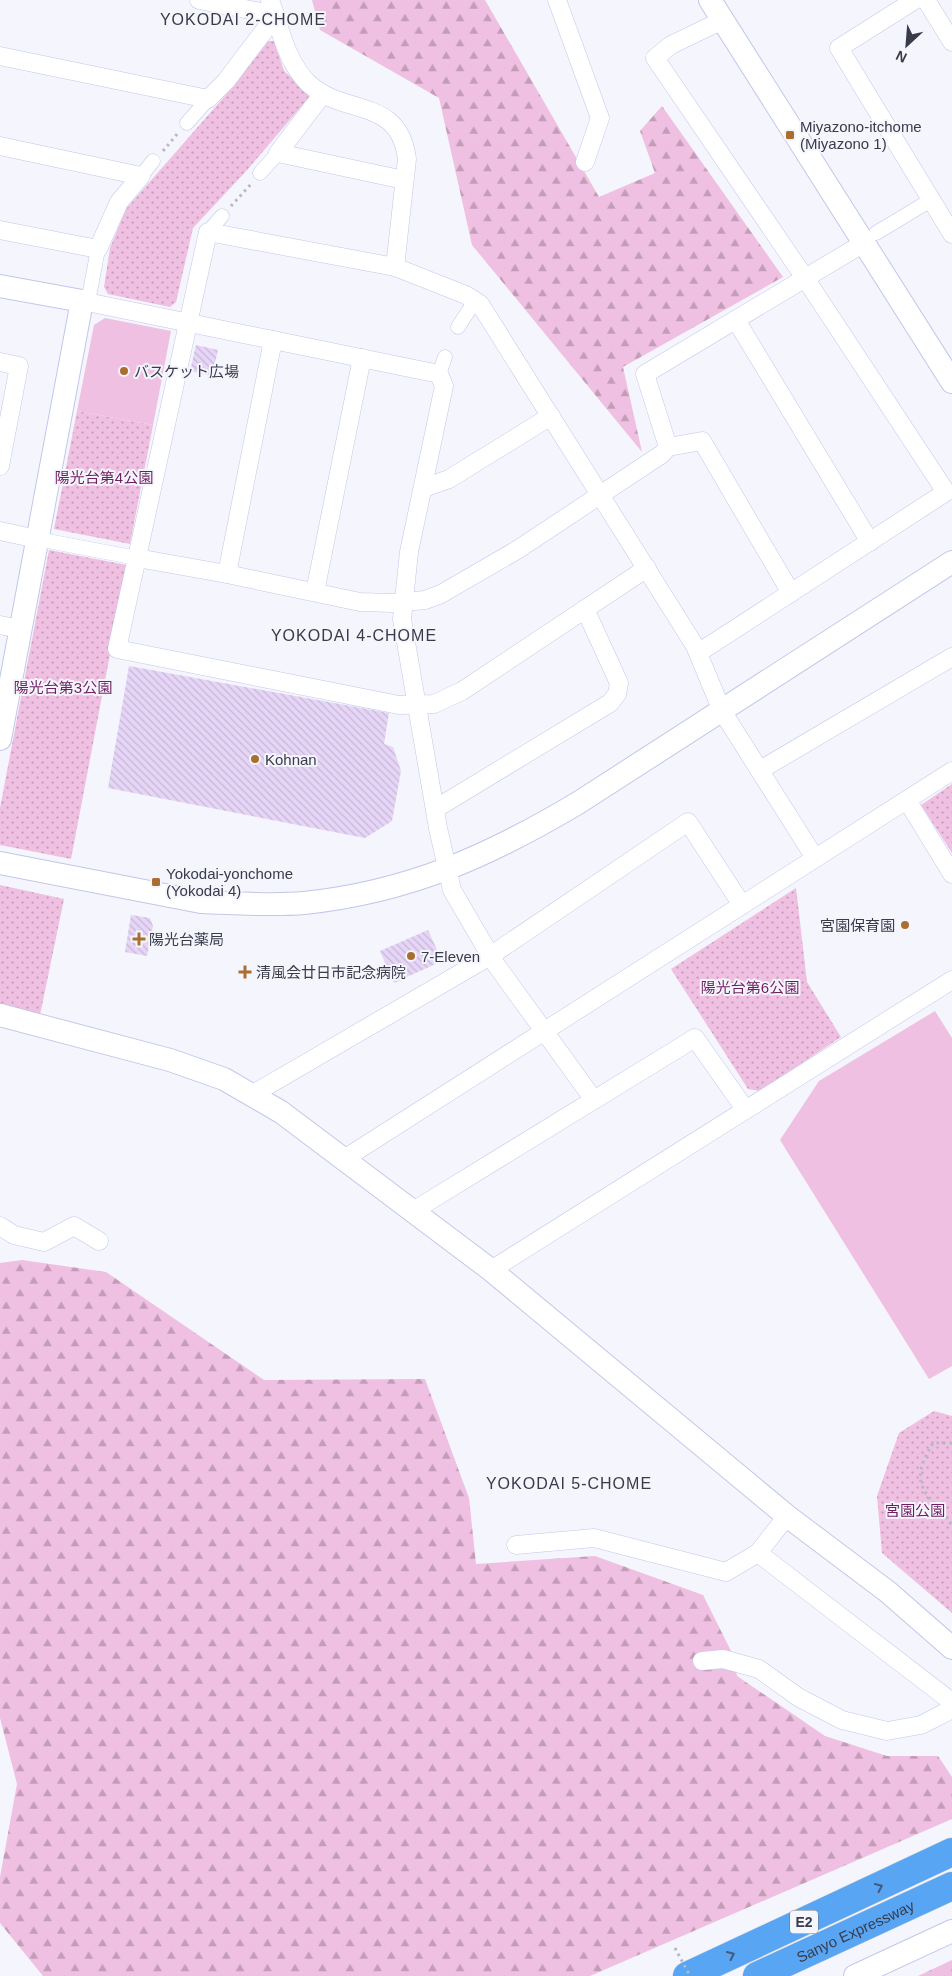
<svg xmlns="http://www.w3.org/2000/svg" width="952" height="1976" font-family="Arial,'Noto Sans JP',sans-serif">
	<style>
		.grass { fill: url(#grass-dots) }
		.forest { fill: url(#forest-firs) }
		.pitch { fill: #efc0e1 }
		.building { fill: url(#building-back-hatch) }
		.lines { fill: none; stroke-linecap: round; stroke-linejoin: round }
		.pedestrian-casing { stroke: #c2c7ea; stroke-width: 15 }
		.minor-casing { stroke: #c2c7ea; stroke-width: 19 }
		.tertiary-casing { stroke: #c2c7ea; stroke-width: 24 }
		.motorway-casing { stroke: #d3d4d7; stroke-width: 29 }
		.path { stroke: #b6b8c2; stroke-width: 3; stroke-dasharray: 2.5 4; stroke-linecap: butt }
		.pedestrian { stroke: #fff; stroke-width: 14 }
		.minor { stroke: #fff; stroke-width: 18 }
		.tertiary { stroke: #fff; stroke-width: 22 }
		.motorway { stroke: #58a5f3; stroke-width: 28 }
		.path-bridge { stroke: #b6b8c2; stroke-width: 3; stroke-dasharray: 2.5 4; stroke-linecap: butt }
		.oneway { stroke: #425b7c }
		.poi-dot { fill: #aa6e31; stroke: #f4f5fd; stroke-width: 2 }
		.labels { text-anchor: middle; dominant-baseline: central; stroke-width: 4; stroke-linejoin: round; paint-order: stroke }
		.shield { fill: #f4f5fd; stroke: #71737f; stroke-width: 1 }
		.shield-label { font-size: 14px; font-weight: bold; fill: #393b49 }
		.poi-label { font-size: 15px; fill: #393b49; stroke: #f4f5fd; text-anchor: start }
		.park-label { font-size: 15px; fill: #6f1f5f; stroke: #f4f5fd }
		.street-label { font-size: 15px; fill: #393b49; stroke: #f4f5fd }
		.neighbourhood-label { font-size: 16px; letter-spacing: 1px; fill: #393b49; stroke: #f4f5fd }
	</style>
	<defs>
		<pattern id="grass-dots" width="8" height="8" patternUnits="userSpaceOnUse" patternTransform="scale(1.25)"><rect width="8" height="8" fill="#efc0e1"/><path d="M2 2h.1M6 6h.1" fill="none" stroke="#c39db8" stroke-width="1.8" stroke-linecap="round"/></pattern>
		<pattern id="forest-firs" width="22" height="20" patternUnits="userSpaceOnUse" patternTransform="scale(1.25)"><rect width="22" height="20" fill="#efc0e1"/><path d="M5 1l3.5 6h-7zM16 11l3.5 6h-7z" fill="#c39db8"/></pattern>
		<pattern id="building-back-hatch" width="6" height="6" patternUnits="userSpaceOnUse" patternTransform="scale(1.25)"><rect width="6" height="6" fill="#e6d5f7"/><path d="M-1 5l2 2M0 0l6 6M5-1l2 2" fill="none" stroke="#c6b8d5"/></pattern>
	</defs>
	<rect width="100%" height="100%" fill="#f4f5fd"/>
	<!-- grass -->
	<g class="grass">
		<polygon points="268,41 274,41 284,71 311,95 248,169 193,228 176,302 170,307 108,294 104,287 110,248 126,209 231,89"/>
		<polygon points="77,411 153,425 130,544 54,529"/>
		<polygon points="49,550 127,565 71,859 0,845 0,808"/>
		<polygon points="952,784 952,853 921,805"/>
		<polygon points="0,885 64,899 40,1015 0,1005"/>
		<polygon points="796,888 807,982 841,1037 760,1091 748,1089 671,969"/>
		<polygon points="934,1411 952,1416 952,1613 882,1553 877,1496 899,1433"/>
	</g>
	<!-- forest -->
	<g class="forest">
		<polygon points="312,0 485,0 599,197 655,173 640,131 662,106 783,277 623,367 642,452 472,245 439,98 320,30"/>
		<polygon points="22,1260 106,1272 264,1380 425,1379 469,1498 476,1564 595,1556 703,1595 732,1653 737,1676 825,1736 887,1756 938,1756 952,1777 952,1819 590,1976 43,1976 0,1923 0,1877 17,1784 0,1718 0,1263"/>
		<polygon points="952,1960 952,1976 918,1976"/>
	</g>
	<!-- pitch -->
	<g class="pitch">
		<polygon points="105,318 171,331 153,425 77,411 94,325"/>
		<polygon points="935,1011 952,1038 952,1366 929,1379 780,1140 819,1081"/>
	</g>
	<!-- building -->
	<g class="building">
		<polygon points="196,345 218,350 212,376 190,371"/>
		<polygon points="129,666 389,713 384,744 393,747 401,771 392,821 365,838 108,788"/>
		<polygon points="131,915 150,918 153,926 147,956 125,952"/>
		<polygon points="428,930 442,961 394,983 380,951"/>
	</g>
	<g class="lines">
		<defs>
			<g id="pedestrian">
				<polyline points="187,123 208,99"/>
				<polyline points="260,173 278,153"/>
				<polyline points="141,176 153,161"/>
				<polyline points="208,232 222,216"/>
				<polyline points="876,233 931,200"/>
				<polyline points="88,302 98,249"/>
				<polyline points="458,327 475,301"/>
				<polyline points="439,374 445,357"/>
				<polyline points="37,539 137,558"/>
			</g>
			<g id="minor">
				<path d="M270 0C280 28 286 61 308 83 344 117 399 96 407 159L395 267 466 295 480 304 695 646 722 711 815 858"/>
				<polyline points="557,0 600,118 585,162"/>
				<polyline points="915,0 839,48 952,234"/>
				<polyline points="926,0 952,42"/>
				<polyline points="0,56 208,99 226,81 276,15 199,0"/>
				<polyline points="322,95 278,153 404,180"/>
				<polyline points="0,146 141,176 119,202 98,249 0,230"/>
				<polyline points="395,267 208,232 117,649 399,705 434,704 462,691 647,568"/>
				<polyline points="82,301 439,374 444,386 409,552 402,619 438,828 452,890 494,962 594,1100"/>
				<polyline points="736,320 870,542"/>
				<polyline points="0,362 19,366 0,466"/>
				<polyline points="668,447 702,441 791,593"/>
				<polyline points="424,488 449,479 551,416"/>
				<polyline points="0,531 37,539"/>
				<polyline points="137,558 227,574 360,602 393,603 425,600 441,594 517,550 662,454 668,447 645,374 864,243"/>
				<polyline points="227,574 273,340"/>
				<polyline points="315,592 362,358"/>
				<polyline points="0,625 20,629"/>
				<polyline points="698,653 946,492 805,278 655,58 671,45 723,20"/>
				<polyline points="760,770 952,657"/>
				<polyline points="907,800 952,874"/>
				<polyline points="435,809 610,703 617,694 619,683 585,609"/>
				<polyline points="253,1094 490,956 688,822 742,905"/>
				<polyline points="344,1159 952,771"/>
				<polyline points="413,1211 695,1038 745,1109"/>
				<polyline points="0,1226 14,1235 44,1242 74,1226 99,1241"/>
				<polyline points="491,1270 952,980"/>
				<polyline points="516,1545 594,1538 726,1572 758,1553 787,1516"/>
				<polyline points="758,1553 952,1702"/>
				<polyline points="702,1661 723,1659 759,1669 798,1697 842,1720 887,1731 921,1725 952,1709"/>
			</g>
			<g id="tertiary">
				<polyline points="710,0 952,382"/>
				<polyline points="0,286 82,301 0,739"/>
				<path d="M0 863 201 902C235 903 270 906 304 903 409 892 489 856 578 803L952 562"/>
				<polyline points="0,1015 170,1060 224,1079 281,1112 491,1270 787,1516 888,1592 952,1648"/>
				<polyline points="855,1976 952,1931"/>
			</g>
			<g id="motorway">
				<polyline points="687,1976 952,1852"/>
				<path id="s1" d="M757 1976 952 1886"/>
			</g>
		</defs>
		<!-- pedestrian casing -->
		<use href="#pedestrian" class="pedestrian-casing"/>
		<!-- minor casing -->
		<use href="#minor" class="minor-casing"/>
		<!-- tertiary casing -->
		<use href="#tertiary" class="tertiary-casing"/>
		<!-- motorway casing -->
		<use href="#motorway" class="motorway-casing"/>
		<!-- path -->
		<g class="path">
			<polyline points="163,151 178,133"/>
			<polyline points="231,206 252,183"/>
			<path d="M952 1443H933C907 1486 925 1490 952 1525"/>
		</g>
		<!-- pedestrian -->
		<use href="#pedestrian" class="pedestrian"/>
		<!-- minor -->
		<use href="#minor" class="minor"/>
		<!-- tertiary -->
		<use href="#tertiary" class="tertiary"/>
		<!-- motorway -->
		<use href="#motorway" class="motorway"/>
		<!-- path-bridge -->
		<polyline class="path-bridge" points="675,1948 690,1976"/>
	</g>
	<!-- one-way arrows -->
	<defs><path id="oneway-chevron" d="M-2-3.5L2.5 0L-2 3.5" fill="none" stroke-width="1.6" stroke-linecap="round" stroke-linejoin="round" transform="scale(1.25)"/></defs>
	<g class="oneway">
		<use href="#oneway-chevron" transform="translate(879 1887) rotate(-25)"/>
		<use href="#oneway-chevron" transform="translate(731 1955) rotate(-25)"/>
	</g>
	<!-- markers -->
	<g class="poi-dot">
		<rect x="785" y="130" width="10" height="10" rx="2.5"/>
		<circle cx="124" cy="371" r="5"/>
		<circle cx="255" cy="759" r="5"/>
		<rect x="151" y="877" width="10" height="10" rx="2.5"/>
		<circle cx="905" cy="925" r="5"/>
		<path d="M136.5 931.5h5v5h5v5h-5v5h-5v-5h-5v-5h5z"/>
		<circle cx="411" cy="956" r="5"/>
		<path d="M242.5 964.5h5v5h5v5h-5v5h-5v-5h-5v-5h5z"/>
	</g>
	<g class="labels">
		<!-- shield labels -->
		<rect class="shield" x="790" y="1910.5" width="28" height="23" rx="4"/>
		<g class="shield-label">
			<text x="804" y="1922">E2</text>
		</g>
		<!-- poi labels -->
		<g class="poi-label">
			<text x="800" y="126">Miyazono-itchome<tspan x="800" dy="17">(Miyazono 1)</tspan></text>
			<text x="134" y="371">バスケット広場</text>
			<text x="265" y="759">Kohnan</text>
			<text x="166" y="873">Yokodai-yonchome<tspan x="166" dy="17">(Yokodai 4)</tspan></text>
			<text x="895" y="925" text-anchor="end">宮園保育園</text>
			<text x="149" y="939">陽光台薬局</text>
			<text x="421" y="956">7-Eleven</text>
			<text x="256" y="972">清風会廿日市記念病院</text>
		</g>
		<!-- park labels -->
		<g class="park-label">
			<text x="104" y="477">陽光台第4公園</text>
			<text x="63" y="687">陽光台第3公園</text>
			<text x="750" y="987">陽光台第6公園</text>
			<text x="915" y="1510">宮園公園</text>
		</g>
		<!-- street labels -->
		<g class="street-label">
			<text stroke="none"><textPath href="#s1" startOffset="108">Sanyo Expressway</textPath></text>
		</g>
		<!-- neighbourhood labels -->
		<g class="neighbourhood-label">
			<text x="243" y="19">YOKODAI 2-CHOME</text>
			<text x="354" y="635">YOKODAI 4-CHOME</text>
			<text x="569" y="1483">YOKODAI 5-CHOME</text>
		</g>
	</g>
	<!-- north arrow -->
	<g transform="translate(907 45) rotate(206)" stroke="#f4f5fd" stroke-width="4" paint-order="stroke">
	<path d="M0-4L9 19L0 12L-9 19Z" fill="#393b49"/>
	<text y="-8" font-size="14" font-weight="bold" text-anchor="middle" fill="#393b49">N</text>
	</g>
</svg>
